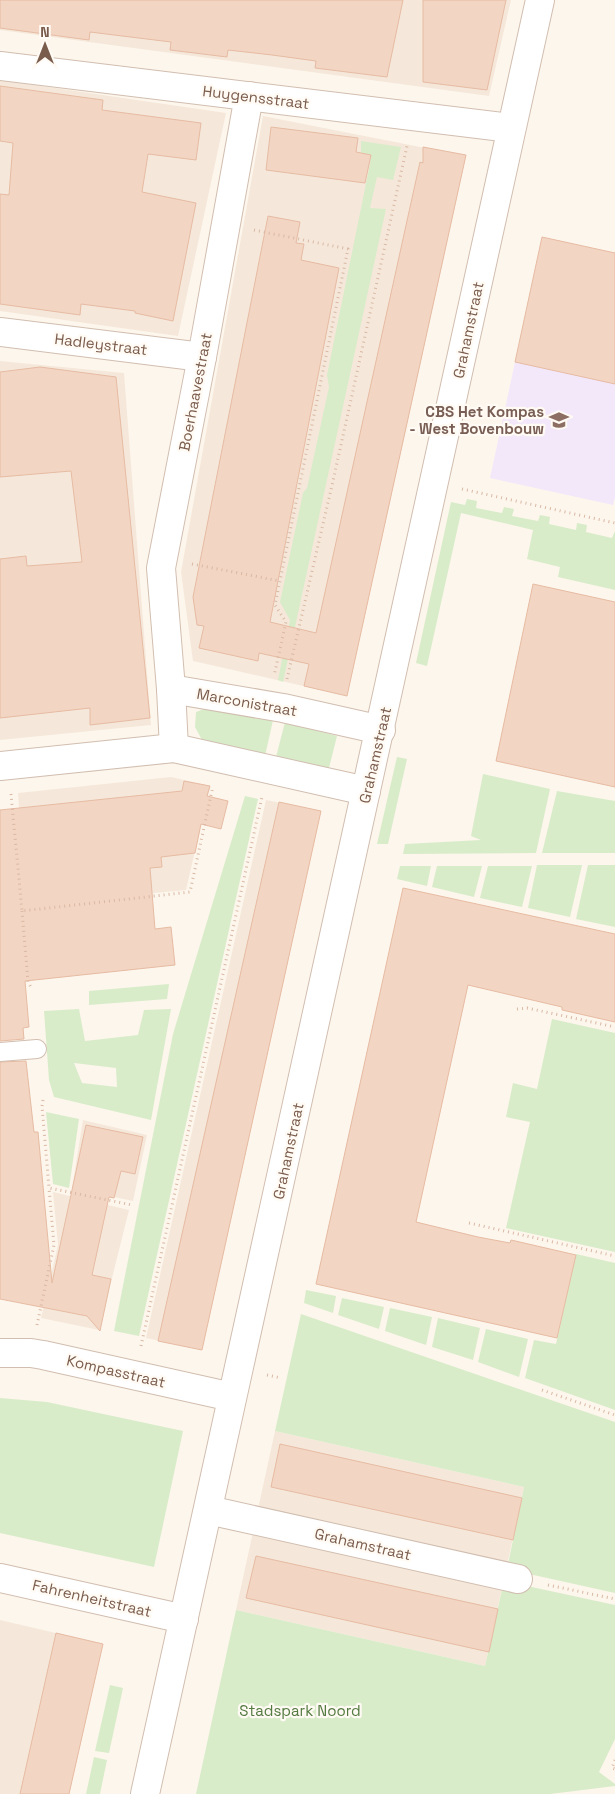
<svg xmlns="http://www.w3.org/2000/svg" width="615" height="1794" font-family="'Space Grotesk',sans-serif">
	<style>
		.residential { fill: #f5e8da }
		.education { fill: #f3e8fa }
		.green { fill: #d8ecc9; fill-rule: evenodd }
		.building { fill: #f3d5c3; stroke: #e6bba3 }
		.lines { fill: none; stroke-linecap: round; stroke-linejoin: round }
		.service-casing { stroke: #d1beb0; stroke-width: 20 }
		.minor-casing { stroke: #d1beb0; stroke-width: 30 }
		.path { stroke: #d9b8a5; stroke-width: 3; stroke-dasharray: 1 4; stroke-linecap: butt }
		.service { stroke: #fff; stroke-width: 18 }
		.minor { stroke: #fff; stroke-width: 28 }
		.labels { text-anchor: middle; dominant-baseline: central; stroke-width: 4.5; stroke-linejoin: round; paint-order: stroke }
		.street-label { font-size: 15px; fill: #7a5c4d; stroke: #fffaf3 }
		.education-label { font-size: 15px; font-weight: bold; fill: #785e54; stroke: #fffaf3; text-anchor: end }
		.park-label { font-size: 15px; fill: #537a41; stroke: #fffaf3 }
	</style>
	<rect width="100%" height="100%" fill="#fdf6ec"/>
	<!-- residential -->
	<g class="residential">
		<polygon points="0,0 511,0 489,96 0,30"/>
		<polygon points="0,80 226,113 178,336 0,311"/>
		<polygon points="263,116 466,156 347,696 193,661 181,572"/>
		<polygon points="0,361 124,373 151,725 0,740"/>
		<polygon points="171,777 210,786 186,890 25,905 18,793"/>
		<polygon points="266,800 321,811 202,1350 146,1338"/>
		<polygon points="83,1120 147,1135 133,1201 72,1188"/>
		<polygon points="53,1192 129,1210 99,1330 41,1318 58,1245"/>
		<polygon points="275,1431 524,1487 485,1666 236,1610"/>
		<polygon points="0,1620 103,1644 69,1794 0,1794"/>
	</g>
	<!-- education -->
	<polygon class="education" points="542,237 615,253 615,497 613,505 490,478"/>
	<!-- green -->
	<g class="green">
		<polygon points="361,141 401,147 393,180 377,177 370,208 386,209 283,682 278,680 290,620 280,602 303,493 307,488 329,387 327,375 370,164 371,155 361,153"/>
		<polygon points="467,499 477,501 476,508 502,513 504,507 514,509 512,516 538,521 540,515 550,517 549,524 576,530 577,523 587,525 586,532 612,538 615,531 615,590 558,577 560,567 527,559 533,530 461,513 427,666 416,663 451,502 465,505"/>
		<polygon points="212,706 273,720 265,756 202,740 195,727 196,712"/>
		<polygon points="285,722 337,736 329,768 276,757"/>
		<polygon points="397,757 407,759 388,844 377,844"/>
		<polygon points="483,774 550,789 536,853 403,854 405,844 481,840 471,836"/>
		<polygon points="557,791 615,801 615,853 542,853"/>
		<polygon points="245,796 258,799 139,1336 114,1331 173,1034"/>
		<polygon points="537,865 582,865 570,917 528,908"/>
		<polygon points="588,865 615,865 615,927 576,919"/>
		<polygon points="400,866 431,866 427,886 397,879"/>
		<polygon points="437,866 482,866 474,897 432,887"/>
		<polygon points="488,866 532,866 522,907 480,898"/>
		<polygon points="169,984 167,999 89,1005 89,991"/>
		<path d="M79 1009 85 1041 138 1035 144 1010 171 1009 151 1120 54 1097 49 1080 44 1011ZM74 1063 116 1068 117 1087 82 1083Z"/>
		<polygon points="552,1019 615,1033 615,1252 506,1228 530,1122 506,1117 513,1083 537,1089"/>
		<polygon points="46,1112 79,1119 69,1188 53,1184"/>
		<polygon points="576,1254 615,1263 615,1410 525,1378 534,1340 556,1344"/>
		<polygon points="306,1290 336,1296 333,1313 304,1303"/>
		<polygon points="342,1298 384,1307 379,1329 338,1315"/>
		<polygon points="390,1308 432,1317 426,1345 385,1331"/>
		<polygon points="301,1314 615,1422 615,1593 520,1572 508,1564 524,1487 275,1431"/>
		<polygon points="438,1318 480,1328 473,1360 432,1347"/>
		<polygon points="486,1329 528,1339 519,1377 478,1362"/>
		<polygon points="0,1398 47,1402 183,1431 154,1567 0,1533"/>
		<polygon points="518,1584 615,1605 615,1739 599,1772 615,1784 615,1786 550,1794 196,1794 236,1610 485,1666 503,1585"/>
		<polygon points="110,1685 123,1688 109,1753 95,1751"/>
		<polygon points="94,1757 107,1760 100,1794 86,1794"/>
	</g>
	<!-- building -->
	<g class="building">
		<polygon points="0,0 403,0 387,77 315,68 316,61 272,55 228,50 227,57 170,50 171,42 90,32 89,40 0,28"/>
		<polygon points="423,0 506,0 487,90 423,82"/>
		<polygon points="0,86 103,100 102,110 201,123 196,160 148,154 142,192 196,203 173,321 135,313 135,311 81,304 80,315 0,304 0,194 9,195 13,143 0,141"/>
		<polygon points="271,127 358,138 356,152 371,155 365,183 266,170"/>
		<polygon points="423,147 466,155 347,696 304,686 309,664 259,653 258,661 199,648 204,626 197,625 193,597 268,216 300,222 296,243 304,244 301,260 339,268 270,622 316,633 420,162 423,163"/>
		<polygon points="542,237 615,253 615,384 515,362"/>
		<polygon points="40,367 116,377 150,718 90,725 90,708 0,718 0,559 26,556 27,566 82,562 71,471 0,477 0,372"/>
		<polygon points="533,584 615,602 615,787 496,761"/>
		<polygon points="184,781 210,786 207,796 228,801 221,829 201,824 195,853 161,857 162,867 150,868 155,929 171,927 175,965 25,981 29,1027 23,1028 24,1039 0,1041 0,810 182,791"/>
		<polygon points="279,802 321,811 202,1350 158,1341"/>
		<polygon points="403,888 615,934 615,1022 562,1010 562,1007 468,985 416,1222 478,1237 510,1243 511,1240 576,1255 557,1338 316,1284"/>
		<polygon points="26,1061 34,1132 38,1132 52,1283 86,1125 143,1137 135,1174 121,1171 114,1198 109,1197 92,1275 111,1279 100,1331 87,1316 0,1299 0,1062"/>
		<polygon points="280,1444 522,1498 513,1540 271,1487"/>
		<polygon points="256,1556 498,1609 489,1652 246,1598"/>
		<polygon points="56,1633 103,1644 69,1794 20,1794"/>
	</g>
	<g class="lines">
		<defs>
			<polyline id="service" points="0,1052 37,1049"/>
			<g id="minor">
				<polyline points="0,66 511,128"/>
				<polyline points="0,332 202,357"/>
				<polyline points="171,689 283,708 381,730"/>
				<polyline points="174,748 171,689 161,568 202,357 249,96"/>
				<polyline points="0,766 174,748 366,791"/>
				<polyline points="0,1353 31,1353 43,1355 232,1397"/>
				<polyline points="208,1510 518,1579"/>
				<polyline points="0,1578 184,1619"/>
				<polyline points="145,1794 540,0"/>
			</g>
		</defs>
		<!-- service casing -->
		<use href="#service" class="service-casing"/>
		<!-- minor casing -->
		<use href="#minor" class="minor-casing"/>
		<!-- path -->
		<g class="path">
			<polyline points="254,230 348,249 275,605 286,622 274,676"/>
			<polyline points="462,489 615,523"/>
			<polyline points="192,564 280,581"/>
			<polyline points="287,679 333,481 407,146"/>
			<polyline points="11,794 22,911 190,892 213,786"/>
			<polyline points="22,911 28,982 32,989"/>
			<polyline points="517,1009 527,1008 615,1027"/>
			<polyline points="43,1100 42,1106 49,1188 132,1205"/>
			<polyline points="469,1223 615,1256"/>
			<polyline points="37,1325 54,1245 49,1188"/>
			<polyline points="141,1346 262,797"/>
			<polyline points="267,1375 281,1378"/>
			<polyline points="542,1390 615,1415"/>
			<polyline points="548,1585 615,1599"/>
			<polyline points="615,1760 612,1768 615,1769"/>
		</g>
		<!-- service -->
		<use href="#service" class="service"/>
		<!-- minor -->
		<use href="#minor" class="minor"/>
	</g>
	<!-- icons -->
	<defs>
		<symbol id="school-bare" viewBox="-9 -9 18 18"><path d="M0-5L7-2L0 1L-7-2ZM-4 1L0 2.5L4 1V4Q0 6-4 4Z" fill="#8d6e63" stroke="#fffaf3" stroke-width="2.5" paint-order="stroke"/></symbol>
	</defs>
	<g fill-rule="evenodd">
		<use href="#school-bare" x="545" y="406" width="28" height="28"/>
	</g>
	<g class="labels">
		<!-- street labels -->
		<g class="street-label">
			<text transform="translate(256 97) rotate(7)">Huygensstraat</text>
			<text transform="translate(468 330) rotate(-78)">Grahamstraat</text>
			<text transform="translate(101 344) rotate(7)">Hadleystraat</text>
			<text transform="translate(195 392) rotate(-79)">Boerhaavestraat</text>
			<text transform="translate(247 702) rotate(10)">Marconistraat</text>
			<text transform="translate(375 755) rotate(-77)">Grahamstraat</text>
			<text transform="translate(288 1151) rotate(-78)">Grahamstraat</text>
			<text transform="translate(116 1371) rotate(13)">Kompasstraat</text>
			<text transform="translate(363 1544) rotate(13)">Grahamstraat</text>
			<text transform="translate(92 1598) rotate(13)">Fahrenheitstraat</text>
		</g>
		<!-- education labels -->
		<g class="education-label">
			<text x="544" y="411">CBS Het Kompas<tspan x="544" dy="17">- West Bovenbouw</tspan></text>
		</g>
		<!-- park labels -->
		<g class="park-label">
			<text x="300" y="1710">Stadspark Noord</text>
		</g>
	</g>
	<!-- north arrow -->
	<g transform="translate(45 45)" stroke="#fffaf3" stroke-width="4" paint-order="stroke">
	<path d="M0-4L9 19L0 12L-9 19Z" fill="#7a5c4d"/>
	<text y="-8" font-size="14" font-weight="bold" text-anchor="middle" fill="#7a5c4d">N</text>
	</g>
</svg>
